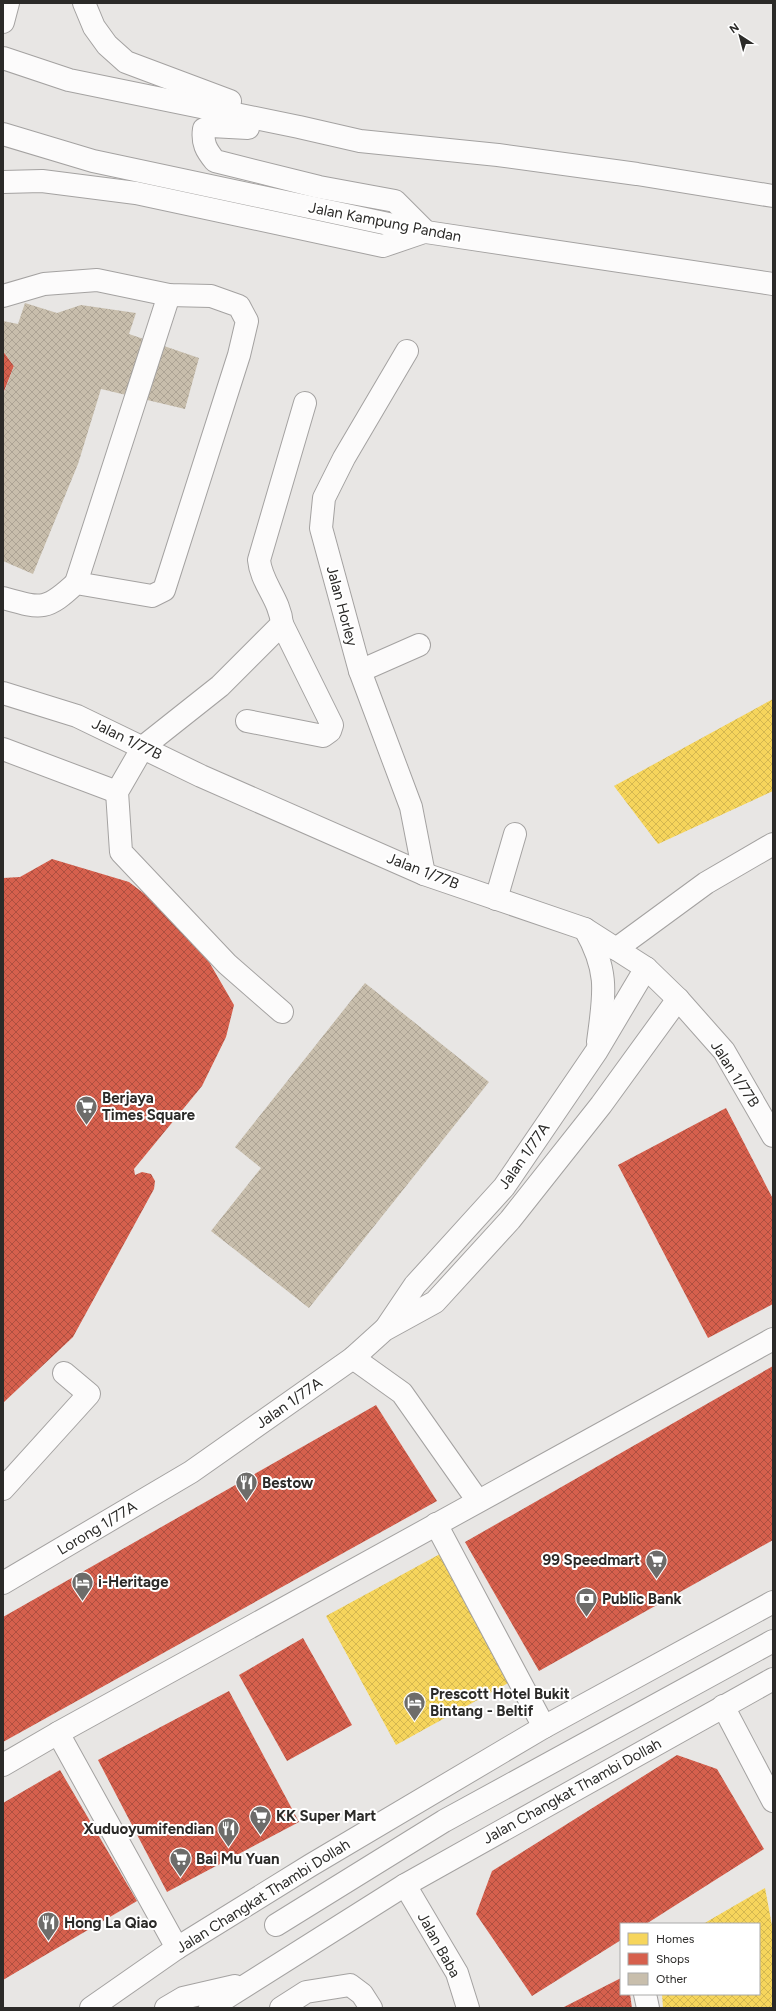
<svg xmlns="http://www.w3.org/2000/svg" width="776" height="2011" font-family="Figtree,sans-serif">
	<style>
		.homes { fill: url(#homes-cross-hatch) }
		.shops { fill: url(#shops-cross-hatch) }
		.building { fill: url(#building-cross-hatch) }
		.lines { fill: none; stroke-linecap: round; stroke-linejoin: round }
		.minor-casing { stroke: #a4a2a1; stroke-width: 24 }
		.major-casing { stroke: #a4a2a1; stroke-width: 24 }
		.minor { stroke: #fcfbfb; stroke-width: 22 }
		.major { stroke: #fcfbfb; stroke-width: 22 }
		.labels { text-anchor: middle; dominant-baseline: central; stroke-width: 4; stroke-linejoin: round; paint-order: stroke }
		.street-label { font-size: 15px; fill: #2b2a28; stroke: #fff }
		.poi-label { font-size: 15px; font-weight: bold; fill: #2b2a28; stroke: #fff; text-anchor: start }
	</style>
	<defs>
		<pattern id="homes-cross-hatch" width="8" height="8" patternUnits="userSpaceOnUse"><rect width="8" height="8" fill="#f6d55c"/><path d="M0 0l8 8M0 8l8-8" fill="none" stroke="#d3b750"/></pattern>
		<pattern id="shops-cross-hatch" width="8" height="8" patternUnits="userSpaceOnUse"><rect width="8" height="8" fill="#d6604d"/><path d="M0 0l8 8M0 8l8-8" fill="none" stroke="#ae4f40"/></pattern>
		<pattern id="building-cross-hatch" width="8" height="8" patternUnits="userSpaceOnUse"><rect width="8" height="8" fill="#c8beac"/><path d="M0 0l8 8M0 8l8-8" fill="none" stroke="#aca394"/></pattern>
	</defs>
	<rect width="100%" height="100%" fill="#e8e6e4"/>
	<!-- homes -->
	<g class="homes">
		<polygon points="773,699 773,791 658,844 614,786"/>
		<polygon points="440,1554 510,1682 396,1745 326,1616"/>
		<polygon points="765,1888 773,1931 773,2008 663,2008 662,1994 759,1994 759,1924 703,1924"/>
	</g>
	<!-- shops -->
	<g class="shops">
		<polygon points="3,351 14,366 3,394"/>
		<polygon points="52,859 129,882 190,929 234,1005 226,1037 202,1086 134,1169 135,1175 142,1172 151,1174 155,1181 154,1189 73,1337 3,1403 3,878 20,877"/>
		<polygon points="726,1108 773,1199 773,1304 708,1338 618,1165"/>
		<polygon points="773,1366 773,1540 539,1671 465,1542"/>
		<polygon points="376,1405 437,1501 3,1742 3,1617"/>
		<polygon points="303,1638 352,1725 287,1761 239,1675"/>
		<polygon points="229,1691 299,1822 167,1892 98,1760"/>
		<polygon points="677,1755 717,1769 764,1849 646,1924 621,1924 621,1940 532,1996 476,1914 492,1871"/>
		<polygon points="60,1770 137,1901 3,1980 3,1803"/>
		<polygon points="621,1978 621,1994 630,1994 632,2008 562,2008"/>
	</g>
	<!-- building -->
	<g class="building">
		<polygon points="25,303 57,313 81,305 136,313 129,334 199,358 185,409 101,389 78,464 33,574 3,561 3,395 14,366 3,351 3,321 18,324"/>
		<polygon points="365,983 489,1082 309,1308 211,1231 261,1168 235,1147"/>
	</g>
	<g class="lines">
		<defs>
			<g id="minor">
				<polyline points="3,22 8,3"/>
				<path d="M3 296 44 284 97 280 169 295 211 296 239 306 247 321 239 355 164 590 152 596 76 583C46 611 42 609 3 598"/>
				<polyline points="407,351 344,458 324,498 321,528 360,671 411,807 424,874"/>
				<polyline points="76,583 169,295"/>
				<polyline points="360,671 419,645"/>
				<polyline points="3,693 77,716 201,776 424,874 585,929 646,968 678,999 724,1051 773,1136"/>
				<polyline points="247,721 323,736 330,731 332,725 282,624"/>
				<polyline points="3,749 117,792"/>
				<polyline points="496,899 515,834"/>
				<path d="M585 929C610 973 604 995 598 1042"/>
				<polyline points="616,949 706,883 773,844"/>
				<path d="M282 1012 227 964 121 852 117 792 143 747 220 686 282 624C280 599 261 583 259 560L305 403"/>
				<polyline points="386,1328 415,1285 504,1187 596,1052 646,968"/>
				<polyline points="353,1358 402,1393 478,1501"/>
				<polyline points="3,1489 89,1394 64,1373"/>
				<polyline points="436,1524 544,1727"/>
				<polyline points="3,1583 191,1472 353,1358 384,1330 435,1302 510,1220 601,1105 678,999"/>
				<polyline points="723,1706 773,1801"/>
				<polyline points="58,1733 177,1948"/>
				<polyline points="3,1765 58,1733 773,1339"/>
				<polyline points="405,1885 457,1973 468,2008"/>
				<polyline points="276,1925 444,1821 773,1641"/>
				<polyline points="645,1994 648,2008"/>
				<polyline points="91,2008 177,1948 311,1865 544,1727 773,1602"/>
				<polyline points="166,2008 183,1998 235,1986"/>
				<polyline points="210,2008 405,1885 773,1679"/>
				<polyline points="281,2008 306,1992 350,1985 362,1994 371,2008"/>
			</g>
			<g id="major">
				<polyline points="84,3 94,27 107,45 126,62 230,101"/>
				<polyline points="3,58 69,80 299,127 360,141 498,155 637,174 773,196"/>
				<path d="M248 128 211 126 204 129C202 143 206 150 215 161L319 187 395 201 426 232"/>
				<polyline points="3,134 93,161 426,232 773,284"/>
				<polyline points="3,182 42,181 136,193 383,246 424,232"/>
			</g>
		</defs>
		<!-- minor casing -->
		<use href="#minor" class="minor-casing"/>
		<!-- major casing -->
		<use href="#major" class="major-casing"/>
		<!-- minor -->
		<use href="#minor" class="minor"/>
		<!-- major -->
		<use href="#major" class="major"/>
	</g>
	<!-- icons -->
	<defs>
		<symbol id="supermarket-pin" viewBox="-11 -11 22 30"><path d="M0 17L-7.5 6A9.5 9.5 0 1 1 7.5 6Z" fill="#6d6c6a" stroke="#fff"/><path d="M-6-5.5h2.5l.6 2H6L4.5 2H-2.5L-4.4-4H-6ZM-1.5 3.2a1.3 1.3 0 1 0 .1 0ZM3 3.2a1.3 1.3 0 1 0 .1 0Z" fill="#fff"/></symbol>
		<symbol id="restaurant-pin" viewBox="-11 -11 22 30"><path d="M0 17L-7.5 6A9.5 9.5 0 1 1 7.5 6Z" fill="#6d6c6a" stroke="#fff"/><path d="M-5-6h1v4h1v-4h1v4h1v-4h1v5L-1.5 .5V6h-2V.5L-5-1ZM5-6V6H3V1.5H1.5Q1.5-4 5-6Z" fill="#fff"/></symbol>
		<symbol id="hotel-pin" viewBox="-11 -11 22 30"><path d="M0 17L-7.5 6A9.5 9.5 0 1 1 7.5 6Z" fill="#6d6c6a" stroke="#fff"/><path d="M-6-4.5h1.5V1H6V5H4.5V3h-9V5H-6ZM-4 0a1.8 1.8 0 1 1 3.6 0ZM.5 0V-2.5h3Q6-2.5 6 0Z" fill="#fff"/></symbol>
		<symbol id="bank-pin" viewBox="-11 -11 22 30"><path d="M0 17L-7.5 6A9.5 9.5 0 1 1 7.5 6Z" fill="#6d6c6a" stroke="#fff"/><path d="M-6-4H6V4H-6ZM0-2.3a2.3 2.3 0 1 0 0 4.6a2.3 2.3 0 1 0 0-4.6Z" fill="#fff"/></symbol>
	</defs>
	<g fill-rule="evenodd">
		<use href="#supermarket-pin" x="74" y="1094" width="25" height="34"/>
		<use href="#restaurant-pin" x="234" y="1470" width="25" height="34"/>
		<use href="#supermarket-pin" x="644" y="1548" width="25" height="34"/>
		<use href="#hotel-pin" x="70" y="1570" width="25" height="34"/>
		<use href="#bank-pin" x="574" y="1586" width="25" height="34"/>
		<use href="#hotel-pin" x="402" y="1690" width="25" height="34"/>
		<use href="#supermarket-pin" x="248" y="1804" width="25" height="34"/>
		<use href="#restaurant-pin" x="216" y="1816" width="25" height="34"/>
		<use href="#supermarket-pin" x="168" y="1846" width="25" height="34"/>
		<use href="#restaurant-pin" x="36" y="1910" width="25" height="34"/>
	</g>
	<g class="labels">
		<!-- street labels -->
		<g class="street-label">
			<text transform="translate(385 222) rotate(11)">Jalan Kampung Pandan</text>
			<text transform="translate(342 606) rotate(75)">Jalan Horley</text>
			<text transform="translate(127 739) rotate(26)">Jalan 1/77B</text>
			<text transform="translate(423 871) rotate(21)">Jalan 1/77B</text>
			<text transform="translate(735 1074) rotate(57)">Jalan 1/77B</text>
			<text transform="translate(524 1156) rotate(-55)">Jalan 1/77A</text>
			<text transform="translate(289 1403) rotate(-35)">Jalan 1/77A</text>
			<text transform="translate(97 1528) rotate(-31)">Lorong 1/77A</text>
			<text transform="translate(572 1791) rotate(-29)">Jalan Changkat Thambi Dollah</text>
			<text transform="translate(263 1896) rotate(-32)">Jalan Changkat Thambi Dollah</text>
			<text transform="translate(439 1945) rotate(61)">Jalan Baba</text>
		</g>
		<!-- poi labels -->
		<g class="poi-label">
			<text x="102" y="1098">Berjaya<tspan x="102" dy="17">Times Square</tspan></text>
			<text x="262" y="1483">Bestow</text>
			<text x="640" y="1560" text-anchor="end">99 Speedmart</text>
			<text x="98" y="1582">i-Heritage</text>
			<text x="602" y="1599">Public Bank</text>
			<text x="430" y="1694">Prescott Hotel Bukit<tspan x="430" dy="17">Bintang - Beltif</tspan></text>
			<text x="276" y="1816">KK Super Mart</text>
			<text x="214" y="1829" text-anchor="end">Xuduoyumifendian</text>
			<text x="196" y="1859">Bai Mu Yuan</text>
			<text x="64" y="1923">Hong La Qiao</text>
		</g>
	</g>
	<!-- border -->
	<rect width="776" height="2011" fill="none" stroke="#2b2a28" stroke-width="8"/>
	<!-- legend -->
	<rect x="620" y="1923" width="140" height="72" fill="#ffffff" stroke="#aaaaa9"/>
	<rect x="628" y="1933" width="20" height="12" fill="#f6d55c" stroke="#aaaaa9"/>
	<text x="656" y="1943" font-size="12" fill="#2b2a28">Homes</text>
	<rect x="628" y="1953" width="20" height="12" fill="#d6604d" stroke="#aaaaa9"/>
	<text x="656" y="1963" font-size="12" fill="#2b2a28">Shops</text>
	<rect x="628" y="1973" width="20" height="12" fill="#c8beac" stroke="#aaaaa9"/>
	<text x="656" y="1983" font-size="12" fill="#2b2a28">Other</text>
	<!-- north arrow -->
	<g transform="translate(740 36) rotate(324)" stroke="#ffffff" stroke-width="3" paint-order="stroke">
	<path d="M0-3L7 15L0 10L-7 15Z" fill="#2b2a28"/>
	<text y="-6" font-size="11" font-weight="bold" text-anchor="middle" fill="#2b2a28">N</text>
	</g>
</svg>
